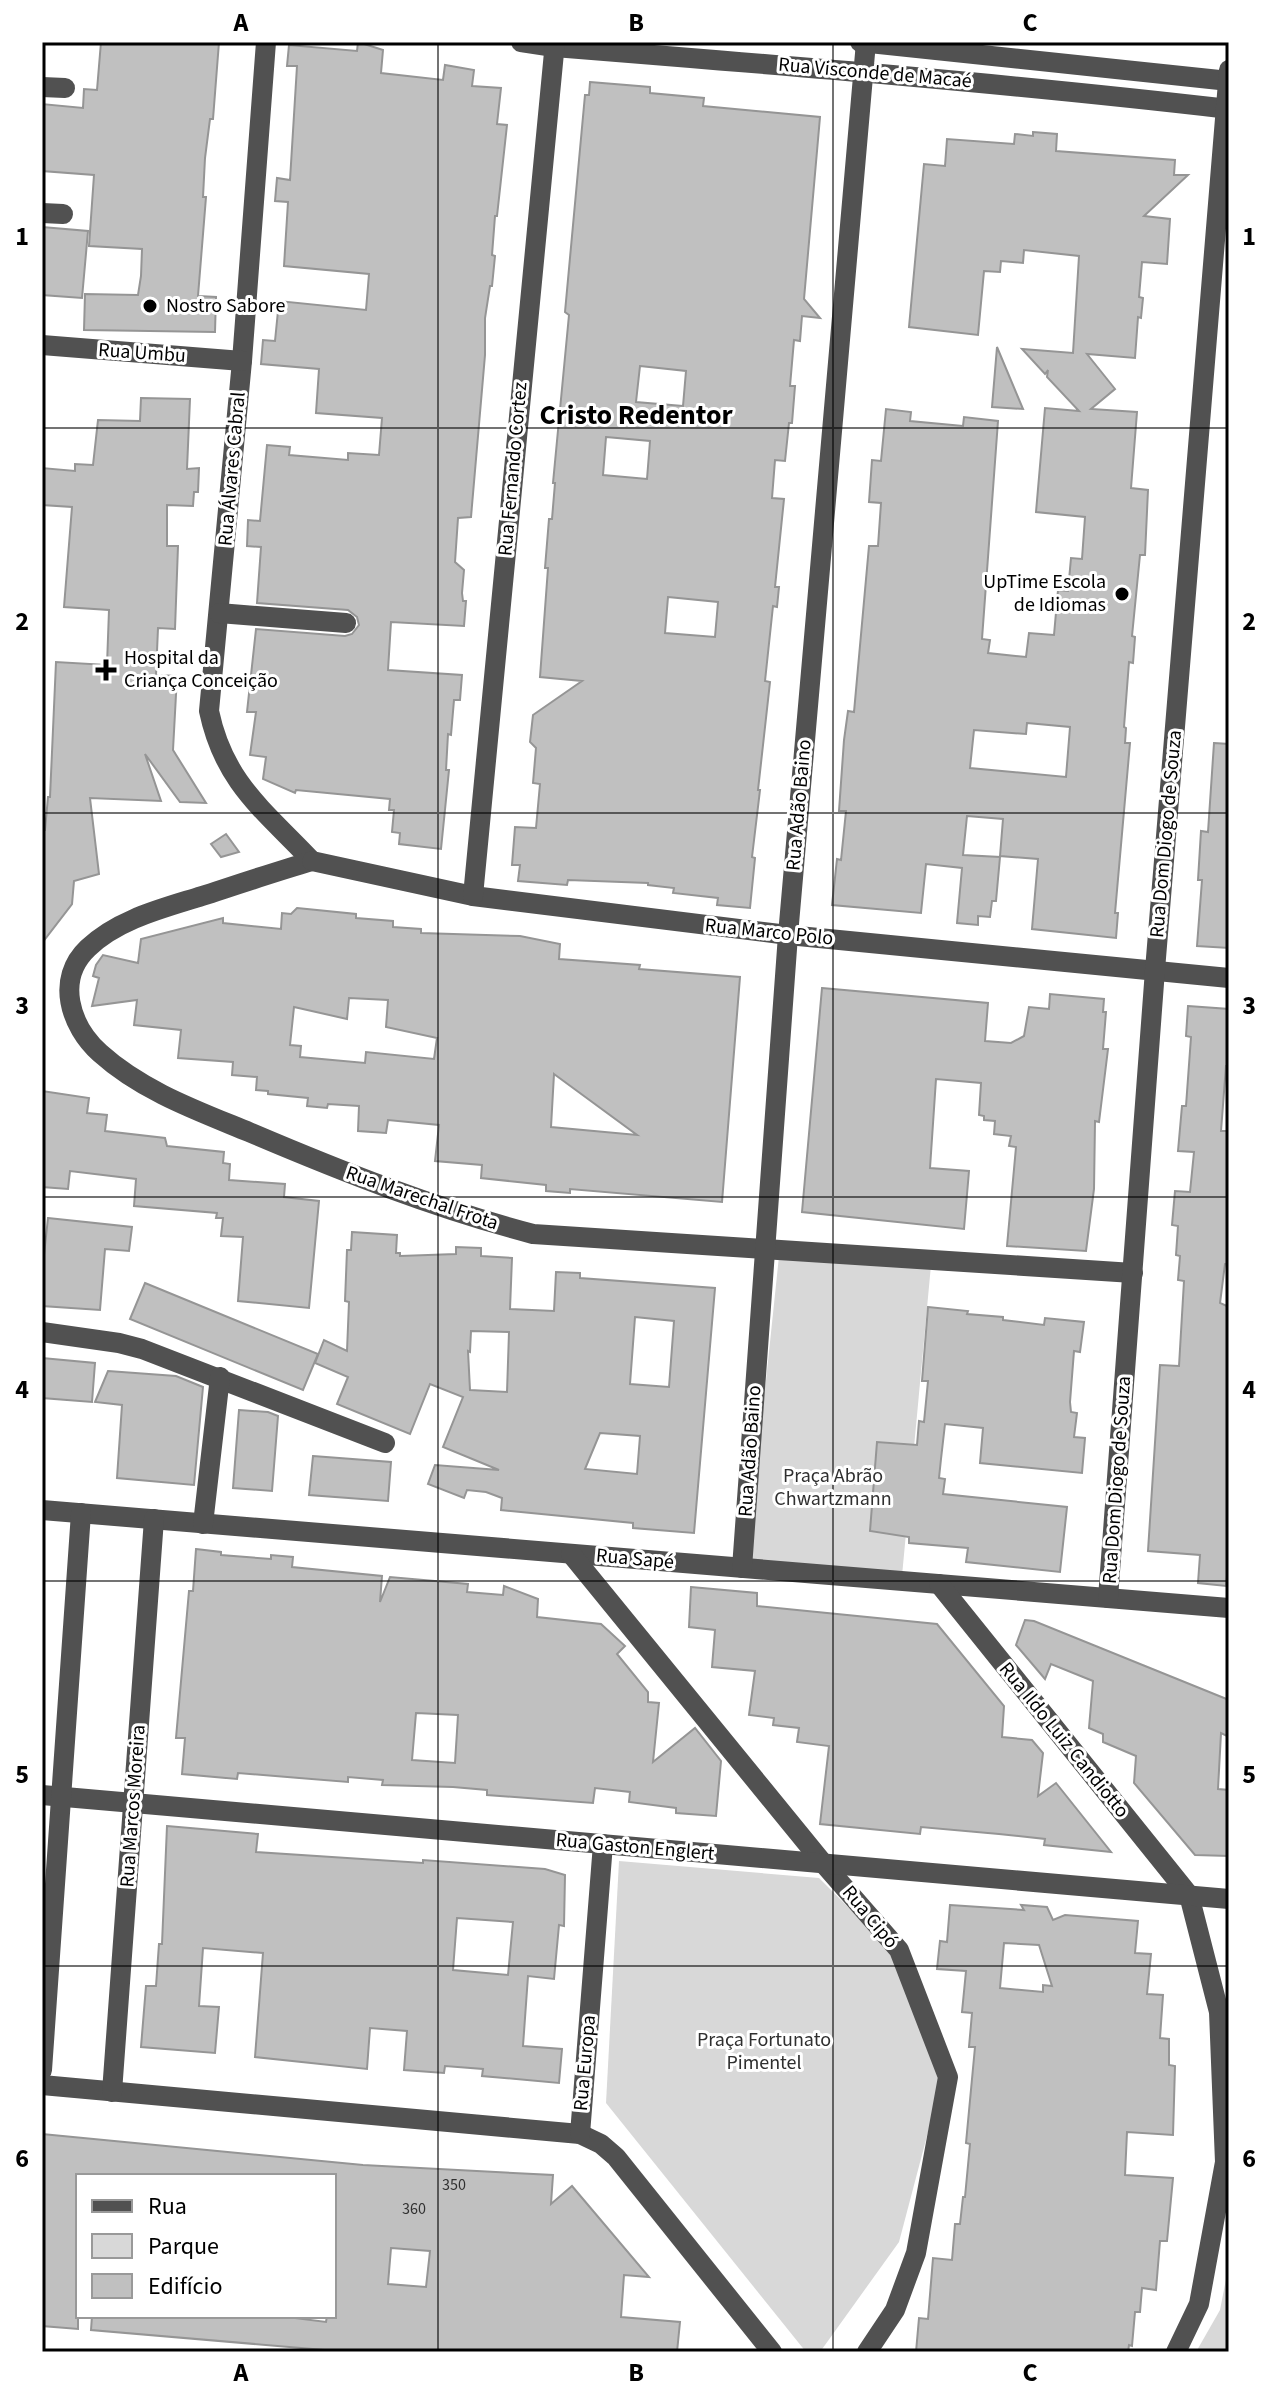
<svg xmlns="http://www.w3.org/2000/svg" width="1271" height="2394" font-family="'Source Sans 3',sans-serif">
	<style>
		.green { fill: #d8d8d8 }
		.building { fill: #c0c0c0; stroke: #959595; stroke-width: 2; fill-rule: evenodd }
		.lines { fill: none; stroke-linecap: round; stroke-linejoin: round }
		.minor { stroke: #515151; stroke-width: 20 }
		.grid { fill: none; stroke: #000; stroke-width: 2; stroke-opacity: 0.55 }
		.poi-dot { fill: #000; stroke: #fff; stroke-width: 3 }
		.labels { text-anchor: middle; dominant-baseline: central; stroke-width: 6; stroke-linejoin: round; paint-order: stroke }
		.number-label { font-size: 16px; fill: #303030 }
		.street-label { font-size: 20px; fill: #000; stroke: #fff }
		.poi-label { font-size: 20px; fill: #000; stroke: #fff; text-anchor: start }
		.park-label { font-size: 20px; fill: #2f2f2f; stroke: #fff }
		.district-label { font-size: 28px; font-weight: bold; fill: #000; stroke: #fff }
		.neatline { fill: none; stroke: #000; stroke-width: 3 }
		.grid-label { font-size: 26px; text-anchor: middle; font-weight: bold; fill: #000 }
	</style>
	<rect width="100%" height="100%" fill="#fff"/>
	<!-- green -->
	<g class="green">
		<polygon points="779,1256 931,1265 902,1576 747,1563"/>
		<polygon points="619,1861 819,1878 891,1950 942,2079 899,2242 820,2352 806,2352 606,2103"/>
		<polygon points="1229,2264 1229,2352 1196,2352 1220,2310"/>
	</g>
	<!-- building -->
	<g class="building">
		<polygon points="101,42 219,42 213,119 210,119 205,158 203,197 206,197 198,296 216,297 215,332 84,330 85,294 138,295 141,276 142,249 89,246 94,175 42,171 42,104 83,108 84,89 97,90"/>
		<polygon points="358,42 383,50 381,73 443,80 445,65 474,70 472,86 501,88 497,124 507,125 497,216 495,216 492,255 495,256 492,286 490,286 485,318 485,355 471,517 458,518 455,562 464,570 462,593 463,601 466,601 464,626 391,622 388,670 462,675 460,700 454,700 451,735 448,734 446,770 449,770 441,849 399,844 400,833 392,832 394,810 389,810 390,799 296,790 295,793 263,779 266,757 250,755 256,712 247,712 256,629 345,636 352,634 359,625 357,617 348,610 257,603 261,547 247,546 248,520 260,521 267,445 290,447 289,455 348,460 348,453 379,455 382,418 316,413 319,369 261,364 263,340 275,341 279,301 366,310 369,274 284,266 288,202 275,201 277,178 290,180 297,66 287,66 289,45 357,51"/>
		<path d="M590 82 650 87V93L704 98 703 106 820 117 804 299 820 318 802 316 800 341 794 340 790 386H795L792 423H789L785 461 775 460 772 498 784 499 775 587H779L777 607 773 606 765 681 770 682 758 790H760L752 857 755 858 750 908 717 905 718 898 673 893 674 888 648 885V883L568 880 567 885 518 881 520 865H512L515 827 536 828 540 784 533 783 536 748 530 742 533 715 582 681 540 677 548 568H545L549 519H552L555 483H553L569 315 565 312 585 95H589ZM640 366 686 371 683 406 636 402ZM606 437 650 441 647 479 603 475ZM668 597 718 602 715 637 665 633Z"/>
		<path d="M1033 132 1057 134 1056 151 1175 160 1174 175H1188L1144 216 1170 219 1167 264 1142 262 1139 297 1143 298 1141 318 1138 317 1135 358 1087 354 1115 389 1091 409 1137 412 1131 488 1148 490 1145 555H1140L1132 636 1135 637 1133 663 1129 662 1124 727 1126 728 1125 743H1130L1115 913H1118L1116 938 1032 929 1038 859 1000 856 1003 819 967 816 963 855 1000 857 996 901H992L990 917 978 916V925L957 923 962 868 926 864 921 913 832 905 837 859 841 860 846 811H839L844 740 848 711 854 712 869 546H878L881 503 869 502 872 460 881 461 886 409 911 412 910 421 963 426 964 417 998 421 982 639 990 640 988 653 1026 657 1029 633 1054 635 1058 590 1068 591 1071 558 1082 559 1085 517 1036 512 1045 408 1079 411 1047 377 1048 370 1045 374 1022 349 1073 353 1079 256 1024 250 1023 263 1001 261 1000 272 984 271 978 335 909 327 924 164 945 166 947 139 1014 144 1015 134 1033 136ZM1027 723 1070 727 1066 777 970 768 974 730 1026 734Z"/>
		<polygon points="42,227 88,231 82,298 42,295"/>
		<polygon points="997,347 1023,409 992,407"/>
		<polygon points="141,398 190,399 187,469 199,468 198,492 194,492 193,506 167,505 167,546 178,546 175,629 158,628 156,675 177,676 173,750 206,803 180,802 145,754 161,801 90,798 99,874 74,881 72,904 42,943 42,830 45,830 48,797 50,797 56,662 107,665 109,610 64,607 72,507 42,505 42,468 75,471 75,464 93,465 98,420 140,421"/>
		<polygon points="1214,743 1229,744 1229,948 1197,946 1202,880 1198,880 1201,831 1208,832"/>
		<polygon points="226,834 239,852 221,857 211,844"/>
		<path d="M297 908 356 914V918L393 921V927L421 929V933L520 936 560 944 559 959 640 965 639 969 740 977 722 1202 570 1189V1193L546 1191V1185L481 1178 482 1165 435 1161 439 1125 388 1120 386 1133 358 1131 359 1106 328 1104 327 1108 307 1106 308 1098 268 1094V1091L256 1090 257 1077 232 1075 233 1062 178 1058 181 1030 134 1025 137 1000 92 1006 99 978 93 976 96 965 103 955 138 963 141 939 223 918V923L281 929 282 913 291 914ZM349 998 388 1000 386 1027 437 1038 434 1059 366 1052 365 1063 300 1057 301 1046 290 1045 294 1007 347 1019ZM554 1074 637 1135 551 1127Z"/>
		<polygon points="822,988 988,1003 985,1041 1011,1043 1024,1036 1029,1007 1049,1009 1050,994 1104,999 1103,1012 1106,1012 1103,1049 1108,1049 1099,1122 1095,1121 1094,1189 1086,1251 1007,1246 1016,1147 1009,1146 1011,1136 994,1134 995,1121 984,1120 984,1116 979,1115 981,1083 936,1079 930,1168 969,1171 964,1229 802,1212"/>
		<polygon points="1188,1006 1229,1009 1229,1066 1226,1066 1221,1131 1229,1131 1229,1263 1225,1264 1220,1303 1229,1307 1229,1555 1226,1586 1198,1583 1200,1555 1148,1551 1160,1365 1179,1366 1184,1281 1178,1280 1180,1256 1176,1255 1178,1226 1172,1225 1175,1191 1190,1192 1194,1152 1178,1151 1182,1106 1186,1106 1191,1037 1186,1036"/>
		<polygon points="42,1091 89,1098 87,1113 107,1115 105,1131 165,1138 167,1146 224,1152 223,1163 230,1164 229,1180 285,1184 284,1197 319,1201 309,1308 238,1301 243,1237 221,1236 223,1218 216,1218 217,1213 134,1206 136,1179 70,1171 68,1189 42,1187"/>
		<polygon points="48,1218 132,1227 129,1251 105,1249 100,1310 42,1306 42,1273"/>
		<path d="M352 1232 397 1235 396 1253H400V1256L456 1254V1247L481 1248V1256L512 1258 510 1309 554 1311 556 1272 580 1273V1278L715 1288 694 1533 633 1528V1523L501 1510 502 1498 486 1492 467 1490 464 1498 428 1484 435 1465 499 1470 443 1447 463 1397 430 1384 410 1434 337 1404 348 1377 315 1363 324 1340 347 1351 349 1302 345 1301 347 1250H351ZM635 1317 674 1321 669 1387 630 1384ZM471 1331 509 1332 507 1392 470 1390 468 1351 470 1352ZM600 1433 640 1436 637 1474 585 1469Z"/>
		<polygon points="145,1283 318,1354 303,1390 130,1319"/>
		<polygon points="928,1307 968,1311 967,1314 1003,1317 1003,1320 1044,1325 1045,1318 1084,1322 1080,1352 1074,1351 1070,1402 1071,1412 1077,1413 1074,1437 1085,1438 1082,1473 980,1463 983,1428 945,1424 941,1459 939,1478 945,1479 943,1494 1067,1507 1060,1572 966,1562 968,1548 909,1543 909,1537 870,1531 877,1442 917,1445 919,1421 924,1422 928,1381 922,1381"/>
		<polygon points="42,1358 95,1363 92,1402 42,1398"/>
		<polygon points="108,1371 176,1376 203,1387 194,1485 117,1478 122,1405 95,1402"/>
		<polygon points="239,1410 268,1412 278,1416 272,1491 233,1488"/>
		<polygon points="313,1456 391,1462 388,1501 309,1495"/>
		<path d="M196 1549 221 1552V1555L271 1559V1555L293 1557 292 1567 382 1576 380 1602 390 1577 468 1584 467 1592 503 1595 504 1586 538 1599 537 1617 601 1624 625 1646 617 1654 648 1692V1702L659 1703 653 1762 695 1728 721 1761 716 1816 676 1813V1808L629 1802 630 1792 595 1788 593 1803 487 1795V1790L453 1787 382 1785 383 1780 348 1777V1782L238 1773 237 1779 182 1774 185 1738H176L189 1591H193ZM416 1713 458 1715 455 1763 412 1760Z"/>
		<polygon points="691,1587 757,1593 757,1606 937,1624 1004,1706 1002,1737 1032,1740 1043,1753 1038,1796 1056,1783 1111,1852 1044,1845 1045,1839 999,1834 921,1827 920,1834 820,1824 829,1746 797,1742 799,1728 773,1725 774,1718 749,1715 755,1671 712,1667 715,1630 689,1627"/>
		<polygon points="1025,1620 1034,1621 1229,1700 1229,1737 1221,1733 1218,1789 1229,1790 1229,1856 1195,1855 1134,1783 1136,1756 1103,1742 1103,1734 1089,1728 1093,1681 1051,1664 1045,1679 1016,1645"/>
		<path d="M167 1826 258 1834 256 1852 423 1863V1860L545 1869 565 1875 564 1926 559 1925 554 1979 528 1976 523 2046 562 2049 559 2083 482 2076 483 2069 445 2066 444 2073 404 2070 407 2031 370 2028 367 2069 255 2057 263 1953 203 1948 199 2006 219 2007 215 2053 141 2047 146 1986H156L159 1944H162ZM457 1918 513 1922 508 1975 453 1970Z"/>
		<path d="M950 1905 1024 1910 1021 1905 1047 1907 1053 1920 1065 1915 1138 1921 1135 1953 1151 1954 1147 1994 1163 1995 1160 2038 1169 2039V2065L1175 2066 1173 2135 1127 2132 1125 2175 1173 2178 1167 2241H1160L1156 2290 1142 2288 1140 2312H1135L1132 2346 1129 2345 1128 2352H916L919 2318 928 2319 933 2258 952 2260 955 2224H960L963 2197H965L970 2144 966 2143 975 2047H969L972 2013 962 2012 966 1971 937 1969 940 1941 947 1942ZM1004 1943 1039 1945 1052 1986 1043 1985V1992L1000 1988Z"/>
		<path d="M42 2134 363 2165 553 2175 551 2204 572 2186 649 2277 624 2275 621 2317 680 2322 677 2352H348L91 2330 92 2316H279L326 2322 327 2316H334V2176H78V2329L42 2326ZM391 2248 430 2251 426 2287 388 2284Z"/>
	</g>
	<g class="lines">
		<!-- minor -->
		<g class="minor">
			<path d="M266 42 242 361 209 711C224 783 265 811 312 861"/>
			<path d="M521 42 554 47C779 65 1005 83 1229 109"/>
			<polyline points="860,42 1229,81"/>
			<polyline points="42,87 65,88"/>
			<polyline points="42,213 63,214"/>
			<polyline points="42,345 242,361"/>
			<polyline points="219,613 346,623"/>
			<path d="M312 861C275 872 239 884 202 896 164 908 118 919 88 948 55 979 70 1026 100 1053 142 1091 198 1111 249 1132 343 1172 434 1208 533 1234L1133 1273"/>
			<polyline points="312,861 473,896 788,935 1229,978"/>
			<polyline points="473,896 555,42"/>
			<polyline points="42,1332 119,1343 142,1349 385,1443"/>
			<polyline points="42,1510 1229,1608"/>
			<polyline points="203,1524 220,1377"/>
			<polyline points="571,1554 823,1863 899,1950 948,2077 916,2253 895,2310 867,2352"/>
			<polyline points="742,1568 788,935 866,42"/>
			<polyline points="939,1584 1189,1895 1219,2012 1225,2162 1199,2304 1176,2352"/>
			<polyline points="1108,1598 1155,970 1229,70"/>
			<polyline points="42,1795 1229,1899"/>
			<polyline points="42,2070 81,1513"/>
			<polyline points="42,2085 580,2134 601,2144 616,2157 772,2352"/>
			<polyline points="112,2092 154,1519"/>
			<polyline points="580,2134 603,1844"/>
		</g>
	</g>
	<!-- grid -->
	<path class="grid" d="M438 42V2352M833 42V2352M42 428H1229M42 813H1229M42 1197H1229M42 1581H1229M42 1966H1229"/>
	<!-- markers -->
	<g class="poi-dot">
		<circle cx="150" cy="306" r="8"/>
		<circle cx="1122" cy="594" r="8"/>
		<path d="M102 658h8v8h8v8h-8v8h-8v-8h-8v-8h8z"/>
	</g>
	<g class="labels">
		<!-- number labels -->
		<g class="number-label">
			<text x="454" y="2185">350</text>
			<text x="414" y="2209">360</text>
		</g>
		<!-- street labels -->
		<g class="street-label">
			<text transform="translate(875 73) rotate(5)">Rua Visconde de Macaé</text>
			<text transform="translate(142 353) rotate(4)">Rua Umbu</text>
			<text transform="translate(232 469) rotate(-85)">Rua Álvares Cabral</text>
			<text transform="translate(513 469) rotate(-85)">Rua Fernando Cortez</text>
			<text transform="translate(799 805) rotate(-85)">Rua Adão Baino</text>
			<text transform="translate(1166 834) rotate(-85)">Rua Dom Diogo de Souza</text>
			<text transform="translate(769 932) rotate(6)">Rua Marco Polo</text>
			<text transform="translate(422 1198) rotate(19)">Rua Marechal Frota</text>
			<text transform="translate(750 1451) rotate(-86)">Rua Adão Baino</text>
			<text transform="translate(1117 1480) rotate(-86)">Rua Dom Diogo de Souza</text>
			<text transform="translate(635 1559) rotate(5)">Rua Sapé</text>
			<text transform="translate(1064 1740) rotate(51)">Rua Ildo Luiz Candiotto</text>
			<text transform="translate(133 1806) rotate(-86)">Rua Marcos Moreira</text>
			<text transform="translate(635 1847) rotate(5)">Rua Gaston Englert</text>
			<text transform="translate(870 1917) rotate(50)">Rua Cipó</text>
			<text transform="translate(585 2063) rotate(-85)">Rua Europa</text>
		</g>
		<!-- poi labels -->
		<g class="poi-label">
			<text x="166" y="306">Nostro Sabore</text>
			<text x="1106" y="582" text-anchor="end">UpTime Escola<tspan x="1106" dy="23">de Idiomas</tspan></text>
			<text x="124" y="658">Hospital da<tspan x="124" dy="23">Criança Conceição</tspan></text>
		</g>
		<!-- park labels -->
		<g class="park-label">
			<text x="833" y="1476">Praça Abrão<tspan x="833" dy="23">Chwartzmann</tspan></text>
			<text x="764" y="2040">Praça Fortunato<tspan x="764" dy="23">Pimentel</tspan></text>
		</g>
		<!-- district labels -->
		<g class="district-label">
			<text x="636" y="415">Cristo Redentor</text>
		</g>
	</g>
	<!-- border -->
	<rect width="1271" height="2394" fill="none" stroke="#ffffff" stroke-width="88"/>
	<!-- legend -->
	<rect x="76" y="2174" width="260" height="144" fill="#ffffff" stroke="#999999" stroke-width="2"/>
	<rect x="92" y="2200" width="40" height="12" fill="#515151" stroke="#999999" stroke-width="2"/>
	<text x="148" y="2214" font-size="24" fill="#000000">Rua</text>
	<rect x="92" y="2234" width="40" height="24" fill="#d8d8d8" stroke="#999999" stroke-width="2"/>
	<text x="148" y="2254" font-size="24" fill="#000000">Parque</text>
	<rect x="92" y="2274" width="40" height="24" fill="#c0c0c0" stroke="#999999" stroke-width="2"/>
	<text x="148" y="2294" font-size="24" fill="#000000">Edifício</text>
	<rect x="44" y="44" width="1183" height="2306" class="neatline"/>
	<g class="grid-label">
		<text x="241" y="31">A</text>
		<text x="636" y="31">B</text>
		<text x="1030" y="31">C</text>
		<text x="22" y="245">1</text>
		<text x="1249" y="245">1</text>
		<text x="22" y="630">2</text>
		<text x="1249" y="630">2</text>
		<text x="22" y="1014">3</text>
		<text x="1249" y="1014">3</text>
		<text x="22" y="1398">4</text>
		<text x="1249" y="1398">4</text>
		<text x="22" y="1783">5</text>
		<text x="1249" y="1783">5</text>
		<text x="22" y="2167">6</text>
		<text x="1249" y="2167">6</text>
		<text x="241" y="2381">A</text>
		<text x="636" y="2381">B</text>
		<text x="1030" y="2381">C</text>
	</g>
</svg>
